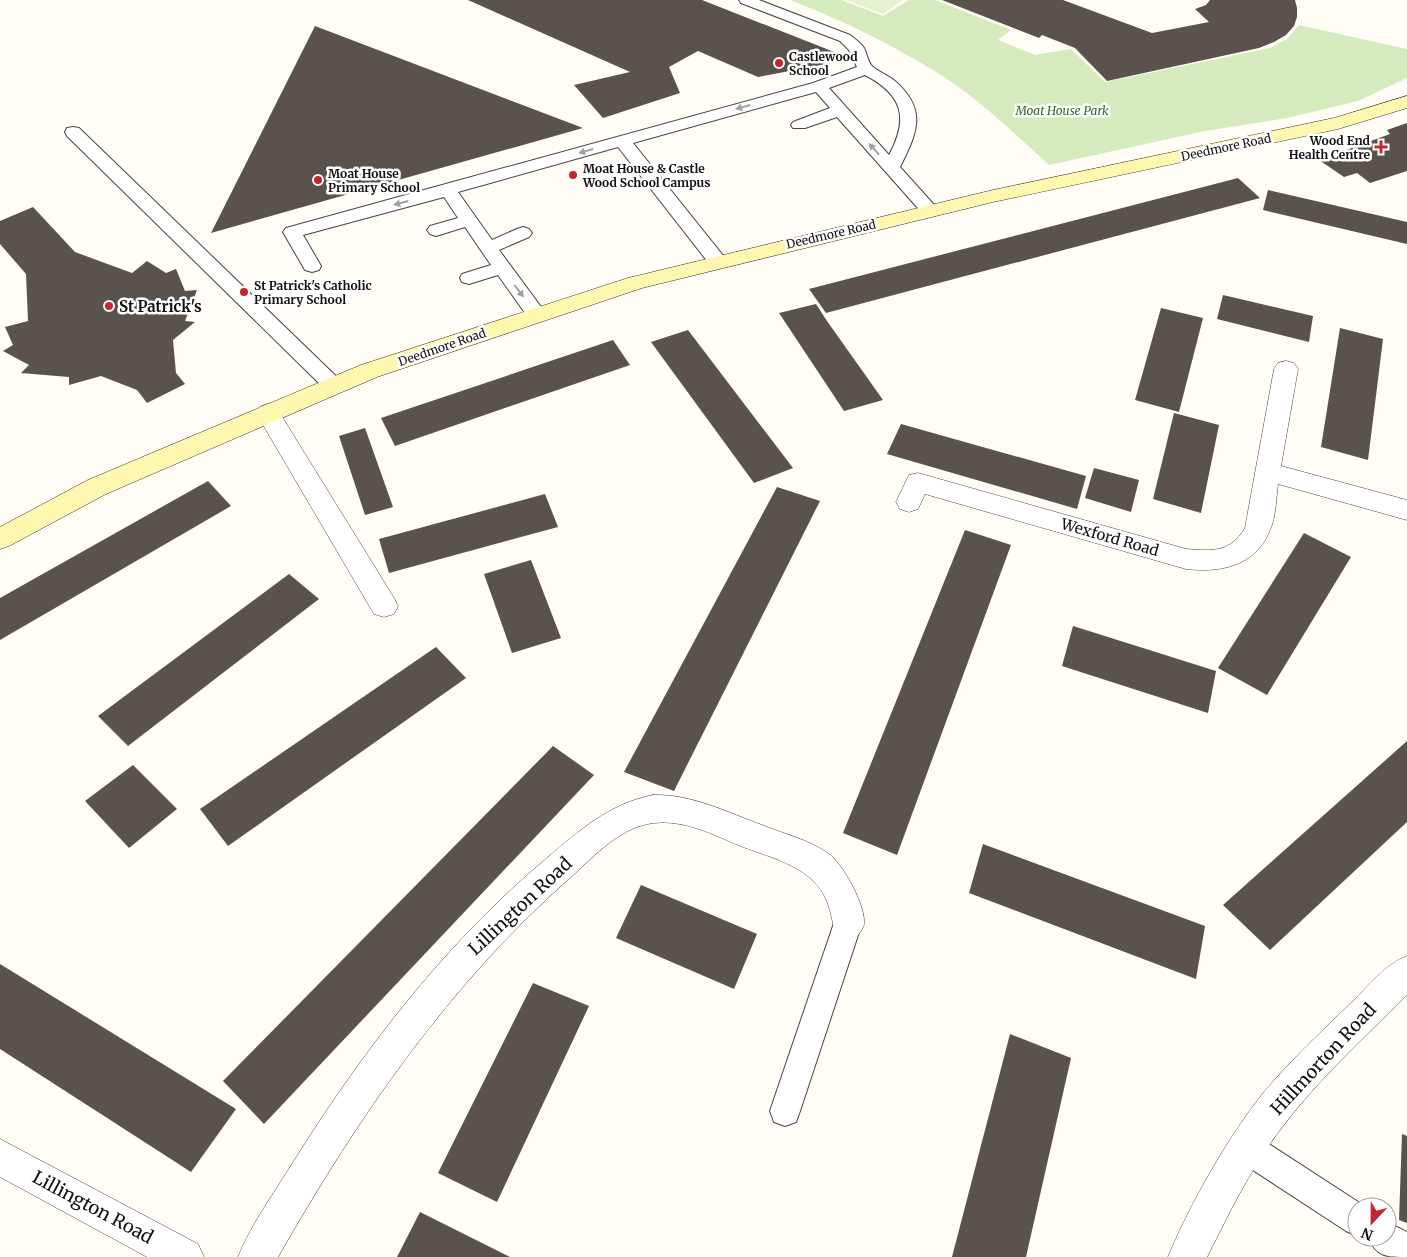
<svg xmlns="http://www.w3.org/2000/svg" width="1407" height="1257" font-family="Merriweather,serif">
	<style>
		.green { fill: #d5ebbd }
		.pitch { fill: #e6f2cf }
		.building { fill: #5a524d }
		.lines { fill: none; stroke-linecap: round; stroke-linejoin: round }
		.lane-casing { stroke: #444; stroke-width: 2 }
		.street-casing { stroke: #444; stroke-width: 1 }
		.secondary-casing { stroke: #333; stroke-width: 1 }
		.lane { fill: #fff; fill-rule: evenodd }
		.street { fill: #fff; fill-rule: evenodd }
		.secondary { fill: #fff6b0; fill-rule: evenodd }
		.oneway { fill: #a0a0a0 }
		.poi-dot { fill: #c4262e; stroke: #fff; stroke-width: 2 }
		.labels { text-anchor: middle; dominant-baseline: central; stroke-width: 5; stroke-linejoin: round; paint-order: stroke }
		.far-poi-label { font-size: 12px; font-weight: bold; fill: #111; stroke: #fff; text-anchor: start }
		.far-park-label { font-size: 12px; font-style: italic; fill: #2f6b1f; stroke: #fff }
		.far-street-label { font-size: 12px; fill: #111; stroke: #fff }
		.poi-label { font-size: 15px; font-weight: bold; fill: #111; stroke: #fff; text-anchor: start }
		.street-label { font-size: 15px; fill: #111; stroke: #fff }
		.near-street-label { font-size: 18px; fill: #111; stroke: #fff }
	</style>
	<rect width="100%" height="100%" fill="#fffdf5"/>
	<!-- green -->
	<path class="green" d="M790 0H841L883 16 909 0H935L1011 30 998 40 1035 55 1071 49 1105 82 1270 48 1287 39 1299 25 1407 49V78L1358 101 1287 118 1205 131 1049 165C1014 133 980 100 941 75 893 45 842 20 790 0Z"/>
	<!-- pitch -->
	<polygon class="pitch" points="846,0 903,0 883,14"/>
	<!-- building -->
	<g class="building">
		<polygon points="468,0 702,0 852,59 758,77 698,51 669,67 680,93 603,118 574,85 630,72"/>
		<polygon points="942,0 1063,0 1152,33 1209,22 1195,9 1206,5 1210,0 1295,0 1297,8 1297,17 1294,26 1286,35 1274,42 1259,48 1107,81 1075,48 1042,35 1039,38"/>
		<polygon points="315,26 583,128 211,233"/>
		<polygon points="1407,123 1407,171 1370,183 1357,173 1344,177 1319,160 1390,134 1387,130"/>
		<polygon points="1238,178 1260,198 826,313 809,289"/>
		<polygon points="1268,190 1407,222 1407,244 1263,210"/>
		<polygon points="33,207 75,252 132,273 147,261 166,273 176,269 185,291 197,290 185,321 195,322 173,340 176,373 185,384 147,403 137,390 101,376 69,385 69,377 21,373 29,365 3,351 13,345 5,327 28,321 26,274 0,244 0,221"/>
		<polygon points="1223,295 1313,316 1309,342 1217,319"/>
		<polygon points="816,304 827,321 883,400 844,411 779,313"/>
		<polygon points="1161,308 1203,318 1179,412 1135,400"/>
		<polygon points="1340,328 1383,339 1368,460 1321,447"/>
		<polygon points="688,330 745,405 793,468 754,483 651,342"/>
		<polygon points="613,340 630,365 395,446 381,418"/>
		<polygon points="1174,413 1219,425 1201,513 1153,499"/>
		<polygon points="901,424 1086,476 1077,509 887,454"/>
		<polygon points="365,428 393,507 365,515 339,436"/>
		<polygon points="1094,468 1139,480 1131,512 1085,498"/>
		<polygon points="208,481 231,506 0,640 0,598"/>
		<polygon points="777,487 820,501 674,791 624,772"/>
		<polygon points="545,494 558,527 389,573 379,539"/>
		<polygon points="965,530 1011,545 897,855 843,833"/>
		<polygon points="1304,533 1351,557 1267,695 1218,668"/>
		<polygon points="531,560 561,638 512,653 484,574"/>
		<polygon points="289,574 319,599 128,746 98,716"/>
		<polygon points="1073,626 1216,671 1208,713 1062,666"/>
		<polygon points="436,647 466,678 228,846 200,809"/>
		<polygon points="1407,741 1407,822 1270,950 1223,905"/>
		<polygon points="553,746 594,775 264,1124 223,1081"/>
		<polygon points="133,765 177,809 129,848 85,801"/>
		<polygon points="983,844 1205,926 1196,979 969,893"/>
		<polygon points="641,885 757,934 734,989 616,938"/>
		<polygon points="0,964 236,1109 191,1172 0,1049"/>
		<polygon points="533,983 589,1006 497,1202 438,1173"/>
		<polygon points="1010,1034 1071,1058 1026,1257 952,1257"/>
		<polygon points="1402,1134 1407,1136 1407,1223 1399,1220"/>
		<polygon points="420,1212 510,1257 397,1257"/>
	</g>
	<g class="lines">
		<defs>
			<g id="lane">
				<path d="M739 0H759L850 35C855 39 861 43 864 48 867 54 868 62 872 66 878 72 888 75 895 81 928 110 917 133 900 167L936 207 939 211 936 215 930 216 924 215 837 117 805 128H793L791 125 793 122 830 108 816 92 633 143 725 258 727 262 725 266 718 268 711 266 618 147 458 192 492 240 517 229 523 227 529 229 532 233 529 237 499 250 547 315 544 320 537 321 530 320 498 275 469 284 462 282 460 278 462 274 491 265 465 227 436 236 430 234 427 230 430 226 458 218 444 197 303 235 321 266 319 270 312 272 305 270 283 232 286 228 813 83 857 67 849 50 840 41 741 3ZM865 75C903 95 909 118 889 155L829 88Z"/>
				<polygon points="73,127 79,128 341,381 344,386 341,391 334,393 327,391 67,136 65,132 67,128"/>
				<polygon points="848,909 858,913 862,923 800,1111 796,1122 785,1126 774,1122 770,1111 834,923 838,913"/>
				<polygon points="1247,1132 1258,1137 1366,1207 1357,1207 1357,1236 1346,1231 1236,1159 1231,1148 1236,1137"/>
				<path d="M1387 1222 1407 1232V1257C1387 1257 1376 1257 1368 1237H1387Z"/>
			</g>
			<g id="street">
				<path d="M1286 361 1294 363 1298 369 1281 466 1407 500V520L1278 484C1276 499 1276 517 1270 530 1256 566 1221 573 1186 569L925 494 918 509 909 512 900 509 896 502 909 475 918 473 1186 549C1213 551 1230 553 1245 528L1274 369 1278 363Z"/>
				<polygon points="268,404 276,407 394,598 398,606 394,614 384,617 374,614 256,413 260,407"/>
				<path d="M653 795C692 794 726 812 762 825 784 834 810 840 829 854 843 864 866 906 864 924 864 927 861 931 859 934L848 939 837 934C831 922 831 907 824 895 808 865 768 857 738 845 708 832 674 815 640 826 614 834 591 859 571 877 449 984 358 1117 278 1257H238C250 1227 270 1199 287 1172 359 1056 442 946 547 858 580 830 609 804 653 795Z"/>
				<path d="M1407 956V995C1362 1040 1314 1083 1277 1134 1249 1172 1228 1215 1207 1257H1168C1190 1204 1228 1137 1264 1092 1291 1060 1322 1031 1352 1002 1369 986 1385 964 1407 956Z"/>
				<polygon points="0,1139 198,1244 204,1257 147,1257 0,1177"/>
			</g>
			<polygon id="secondary" points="1407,96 1407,108 1338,129 993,202 642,288 377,377 106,494 9,546 0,549 0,527 88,480 361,365 628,278 993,190 1334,118"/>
		</defs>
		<!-- lane casing -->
		<use href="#lane" class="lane-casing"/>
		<!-- street casing -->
		<use href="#street" class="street-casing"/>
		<!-- secondary casing -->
		<use href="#secondary" class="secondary-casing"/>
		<!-- lane -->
		<use href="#lane" class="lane"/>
		<!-- street -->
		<use href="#street" class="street"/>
		<!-- secondary -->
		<use href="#secondary" class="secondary"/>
	</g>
	<!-- one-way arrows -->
	<defs><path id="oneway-solid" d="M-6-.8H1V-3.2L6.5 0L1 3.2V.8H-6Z" transform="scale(1.25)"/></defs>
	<g class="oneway">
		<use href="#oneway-solid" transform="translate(743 107) rotate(164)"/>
		<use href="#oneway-solid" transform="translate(874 149) rotate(-132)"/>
		<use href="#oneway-solid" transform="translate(586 151) rotate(164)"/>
		<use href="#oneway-solid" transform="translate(401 203) rotate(165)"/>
		<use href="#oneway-solid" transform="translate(519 291) rotate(53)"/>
	</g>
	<!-- markers -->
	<g class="poi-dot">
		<circle cx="779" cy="63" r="5"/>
		<path d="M1378.5 139.5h5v5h5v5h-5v5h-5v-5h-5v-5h5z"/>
		<circle cx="573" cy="175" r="5"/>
		<circle cx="318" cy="180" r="5"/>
		<circle cx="244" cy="292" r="5"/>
		<circle cx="109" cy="306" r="5"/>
	</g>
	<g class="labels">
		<!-- far-poi labels -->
		<g class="far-poi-label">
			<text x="789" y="56">Castlewood<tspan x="789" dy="14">School</tspan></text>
			<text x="1370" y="140" text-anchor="end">Wood End<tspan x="1370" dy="14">Health Centre</tspan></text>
			<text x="583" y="168">Moat House &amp; Castle<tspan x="583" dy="14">Wood School Campus</tspan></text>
			<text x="328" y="173">Moat House<tspan x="328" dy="14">Primary School</tspan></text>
			<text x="254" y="285">St Patrick's Catholic<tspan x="254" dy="14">Primary School</tspan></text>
		</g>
		<!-- far-park labels -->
		<g class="far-park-label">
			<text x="1062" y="110">Moat House Park</text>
		</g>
		<!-- far-street labels -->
		<g class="far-street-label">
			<text transform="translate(1226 147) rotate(-12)">Deedmore Road</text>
			<text transform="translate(831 234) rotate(-13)">Deedmore Road</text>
			<text transform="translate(442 347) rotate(-19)">Deedmore Road</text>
		</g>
		<!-- poi labels -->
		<g class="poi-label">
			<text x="119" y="306">St Patrick's</text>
		</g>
		<!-- street labels -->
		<g class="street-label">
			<text transform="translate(1110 537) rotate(16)">Wexford Road</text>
		</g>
		<!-- near-street labels -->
		<g class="near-street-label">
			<text transform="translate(520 906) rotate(-43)">Lillington Road</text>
			<text transform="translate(1323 1059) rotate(-47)">Hillmorton Road</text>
			<text transform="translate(93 1207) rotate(28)">Lillington Road</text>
		</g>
	</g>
	<!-- north arrow -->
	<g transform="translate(1372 1222) rotate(202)"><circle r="24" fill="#ffffff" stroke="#a0a0a0"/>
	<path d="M0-4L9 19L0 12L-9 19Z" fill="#c4262e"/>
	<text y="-8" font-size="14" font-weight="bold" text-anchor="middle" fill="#111111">N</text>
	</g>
</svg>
